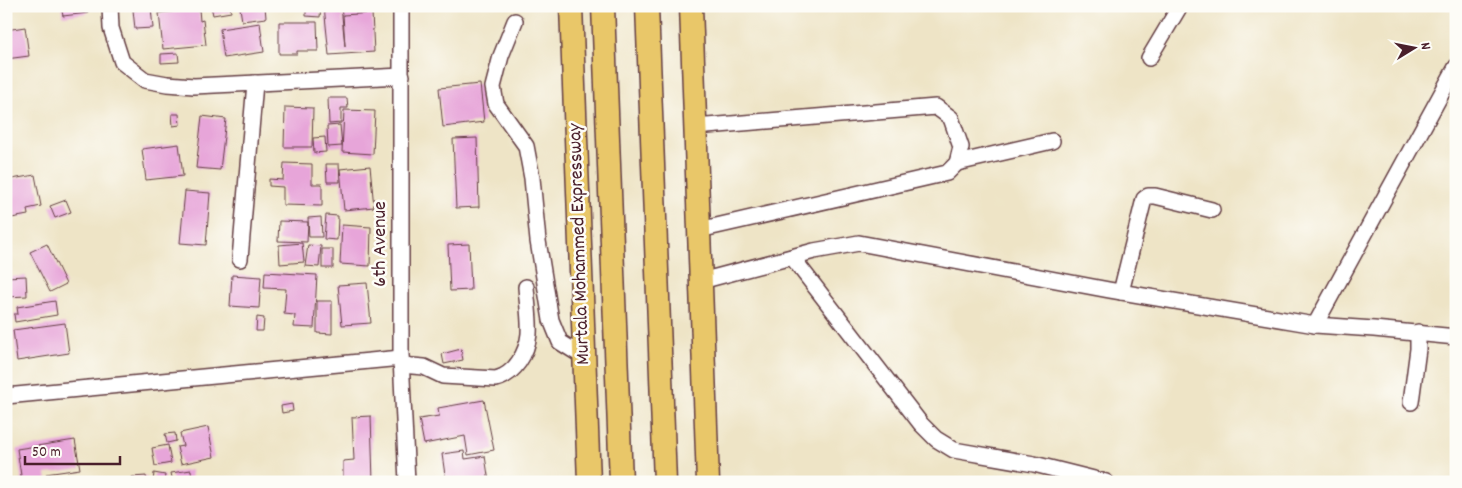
<svg xmlns="http://www.w3.org/2000/svg" width="1462" height="488" font-family="Dekko,sans-serif">
	<style>
		.building { fill: #e7a5d9 }
		.lines { fill: none; stroke-linecap: round; stroke-linejoin: round }
		.minor-casing { stroke: #633d42; stroke-width: 18 }
		.highway-casing { stroke: #633d42; stroke-width: 25 }
		.minor { stroke: #fff; stroke-width: 15 }
		.highway { stroke: #e9c769; stroke-width: 22 }
		.labels { text-anchor: middle; dominant-baseline: central; stroke-width: 5; stroke-linejoin: round; paint-order: stroke }
		.street-label { font-size: 20px; fill: #4a1f2b; stroke: #fdfcf7 }
	</style>
	<rect width="100%" height="100%" fill="#fdfcf7"/>
	<filter id="ink" filterUnits="userSpaceOnUse"><feTurbulence type="fractalNoise" baseFrequency=".02" numOctaves="2"/><feDisplacementMap in="SourceGraphic" scale="10" xChannelSelector="R" yChannelSelector="G"/><feConvolveMatrix kernelMatrix="1 2 1 2 8 2 1 2 1" color-interpolation-filters="sRGB"/></filter>
	<filter id="wash" filterUnits="userSpaceOnUse"><feTurbulence type="fractalNoise" baseFrequency=".0096" numOctaves="4" result="noise"/><feDisplacementMap in="SourceGraphic" scale="20" xChannelSelector="R" yChannelSelector="G"/><feGaussianBlur stdDeviation="1.12" result="paint"/><feColorMatrix in="noise" values="0 0 0 0 0 0 0 0 0 0 0 0 0 0 0 0 0 1.4 0 .05"/><feComposite in="paint" operator="in"/></filter>
	<g filter="url(#wash)">
		<rect width="100%" height="100%" fill="#eee4c6"/>
		<g id="blocks">
			<!-- building -->
			<g class="building">
				<polygon points="61,6 87,6 88,13 63,16"/>
				<polygon points="211,6 230,6 231,12 213,15"/>
				<polygon points="255,6 265,6 266,18 242,21 240,8"/>
				<polygon points="306,6 321,6 320,17 306,16"/>
				<polygon points="324,6 341,6 345,46 343,15 372,13 374,52 329,55"/>
				<polygon points="151,8 153,28 135,29 133,10"/>
				<polygon points="199,9 200,21 203,20 206,45 163,49 159,13"/>
				<polygon points="279,22 317,22 318,51 297,51 297,54 279,54"/>
				<polygon points="260,23 264,52 224,58 220,29"/>
				<polygon points="25,27 29,56 6,59 6,30"/>
				<polygon points="178,53 179,62 161,63 161,54"/>
				<polygon points="480,84 484,122 443,127 439,88"/>
				<polygon points="328,98 347,98 348,108 341,108 341,123 329,124"/>
				<polygon points="285,107 313,108 312,147 284,147"/>
				<polygon points="344,110 375,111 373,154 342,152"/>
				<polygon points="172,114 179,114 180,125 173,126"/>
				<polygon points="202,116 226,119 220,170 196,168"/>
				<polygon points="340,125 342,146 328,147 327,126"/>
				<polygon points="325,137 326,152 314,153 313,138"/>
				<polygon points="477,138 479,207 456,208 453,139"/>
				<polygon points="179,144 183,176 146,180 142,149"/>
				<polygon points="284,163 312,164 312,184 322,184 322,206 283,205 283,187 269,186 269,179 283,180"/>
				<polygon points="326,164 339,164 340,182 327,182"/>
				<polygon points="370,166 374,207 344,210 340,169"/>
				<polygon points="35,175 41,206 27,209 28,215 6,219 6,180"/>
				<polygon points="185,191 210,193 206,245 180,243"/>
				<polygon points="66,200 71,212 55,218 50,206"/>
				<polygon points="326,215 338,216 337,240 324,239"/>
				<polygon points="321,217 322,237 309,237 308,218"/>
				<polygon points="279,221 308,222 307,242 278,241"/>
				<polygon points="342,225 371,227 370,266 340,264"/>
				<polygon points="302,243 304,262 280,264 279,245"/>
				<polygon points="47,244 66,284 50,292 30,252"/>
				<polygon points="469,244 471,290 450,291 448,245"/>
				<polygon points="308,245 321,246 319,267 305,266"/>
				<rect x="322" y="249" width="11" height="19"/>
				<polygon points="265,272 317,275 314,328 294,327 295,315 284,314 286,289 264,288"/>
				<polygon points="232,275 261,277 259,308 230,306"/>
				<polygon points="26,276 27,296 6,297 6,277"/>
				<polygon points="367,283 371,323 342,325 338,285"/>
				<polygon points="55,301 57,315 15,322 14,314 18,314 17,307"/>
				<polygon points="317,301 332,301 332,334 317,333"/>
				<polygon points="257,317 264,318 263,331 256,331"/>
				<polygon points="65,323 69,353 17,361 13,330"/>
				<polygon points="461,349 463,360 444,364 442,354"/>
				<polygon points="484,400 494,450 468,455 465,436 424,444 419,419 439,416 438,408"/>
				<polygon points="292,404 293,411 282,413 281,406"/>
				<polygon points="371,416 373,482 343,482 343,461 354,460 352,417"/>
				<polygon points="208,427 214,457 181,464 177,447 183,446 180,433"/>
				<polygon points="175,433 176,441 167,443 165,434"/>
				<polygon points="75,440 80,469 46,474 47,482 22,482 17,449"/>
				<polygon points="168,445 171,463 155,466 152,448"/>
				<polygon points="464,451 465,459 485,456 489,482 446,482 442,454"/>
				<polygon points="191,470 192,481 173,482 171,473"/>
				<polygon points="154,473 165,475 164,482 153,482"/>
				<polygon points="146,476 147,482 132,482 132,477"/>
			</g>
		</g>
	</g>
	<g filter="url(#ink)">
		<use href="#blocks" fill-opacity="0" stroke="#633d42" stroke-width="1"/>
		<g class="lines">
			<defs>
				<g id="minor">
					<polyline points="110,6 111,28 122,62 145,80 167,84 194,86 402,76"/>
					<polyline points="401,6 401,358 407,482"/>
					<polyline points="515,21 501,56 493,87 496,104 526,146 532,178 538,241 551,320 560,342 584,357"/>
					<polyline points="1149,58 1180,6"/>
					<polyline points="695,127 936,107 951,118 961,147 957,163 947,173 699,230"/>
					<polyline points="957,163 1052,141"/>
					<polyline points="792,257 921,424 936,439 954,450 1034,464 1106,482"/>
					<polyline points="240,259 255,83"/>
					<polyline points="701,281 814,251 859,243 1109,290 1315,325 1374,329 1456,337"/>
					<polyline points="1121,292 1144,199 1148,196 1155,196 1212,210"/>
					<polyline points="1315,325 1456,67"/>
					<path d="M401 365 424 367 443 376 496 379C515 374 527 353 529 334 530 319 527 302 526 287"/>
					<polyline points="6,396 401,358"/>
					<polyline points="1411,402 1418,349 1418,332"/>
				</g>
				<g id="highway">
					<polyline points="571,6 589,482"/>
					<polyline points="603,6 621,482"/>
					<polyline points="647,6 665,482"/>
					<polyline points="691,6 708,482"/>
				</g>
			</defs>
			<!-- minor casing -->
			<use href="#minor" class="minor-casing"/>
			<!-- highway casing -->
			<use href="#highway" class="highway-casing"/>
			<!-- minor -->
			<use href="#minor" class="minor"/>
			<!-- highway -->
			<use href="#highway" class="highway"/>
		</g>
	</g>
	<g class="labels">
		<!-- street labels -->
		<g class="street-label">
			<text transform="translate(381 244) rotate(-90)">6th Avenue</text>
			<text transform="translate(580 244) rotate(-92)">Murtala Mohammed Expressway</text>
		</g>
	</g>
	<!-- margin -->
	<rect width="1462" height="488" fill="none" stroke="#fdfcf7" stroke-width="25"/>
	<!-- north arrow -->
	<g transform="translate(1414 48) rotate(80)" stroke="#fdfcf7" stroke-width="4" paint-order="stroke">
	<path d="M0-4L9 19L0 12L-9 19Z" fill="#4a1f2b"/>
	<text y="-8" font-size="14" font-weight="bold" text-anchor="middle" fill="#4a1f2b">N</text>
	</g>
	<!-- scale -->
	<path d="M25 456v8h95v-8" fill="none" stroke="#4a1f2b" stroke-width="2.5"/>
	<text x="32" y="456" font-size="15" fill="#4a1f2b" stroke="#fdfcf7" stroke-width="4" paint-order="stroke">50 m</text>
</svg>
